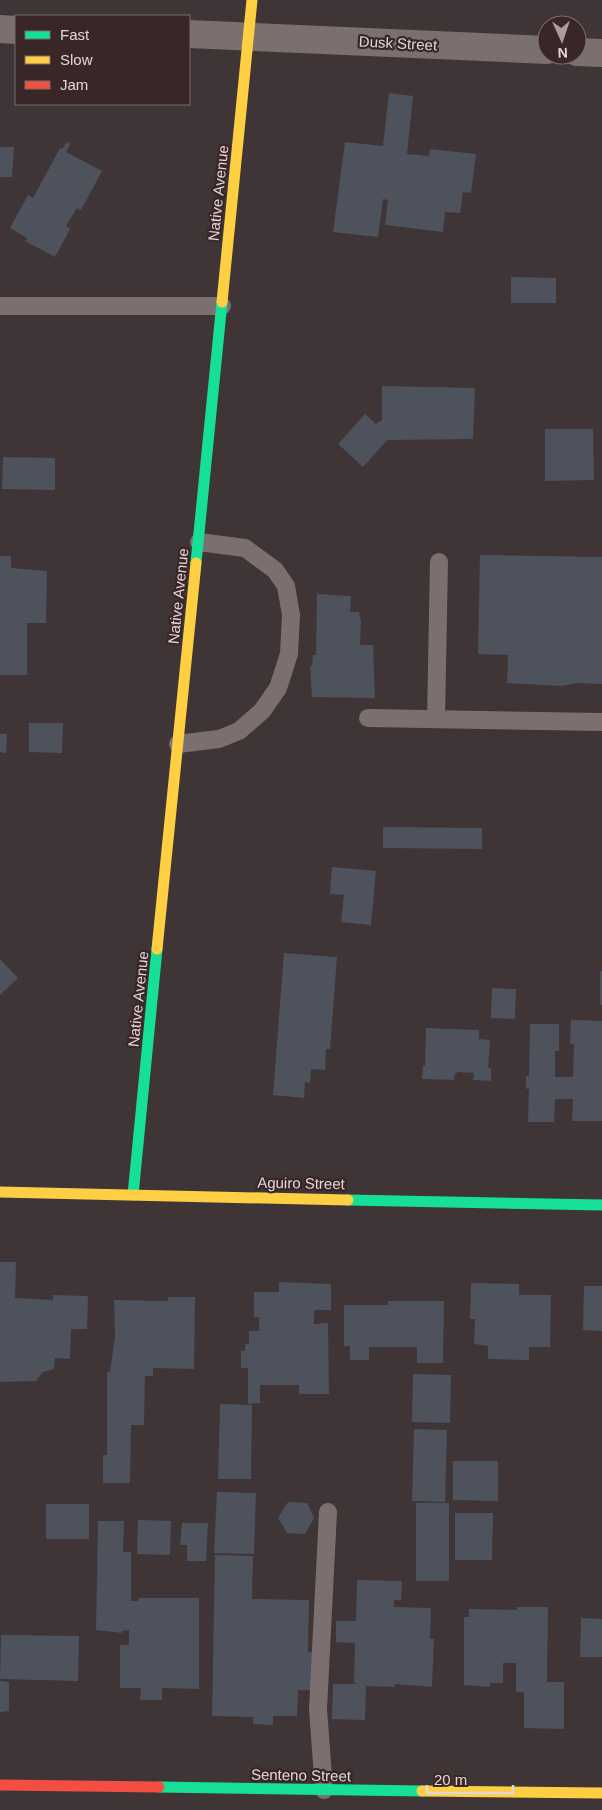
<svg xmlns="http://www.w3.org/2000/svg" width="602" height="1810" font-family="Arial,sans-serif">
	<style>
		.building { fill: #4d525c }
		.lines { fill: none; stroke-linecap: round; stroke-linejoin: round }
		.lane { stroke: #7b6f6f; stroke-width: 18 }
		.street { stroke: #7b6f6f; stroke-width: 28 }
		.fast { stroke: #16e098; stroke-width: 11 }
		.slow { stroke: #ffcf43; stroke-width: 11 }
		.jam { stroke: #f24e42; stroke-width: 11 }
		.labels { text-anchor: middle; dominant-baseline: central; stroke-width: 4.5; stroke-linejoin: round; paint-order: stroke }
		.street-label { font-size: 15px; fill: #e2d6d6; stroke: #392728 }
	</style>
	<rect width="100%" height="100%" fill="#3f3536"/>
	<!-- building -->
	<g class="building">
		<polygon points="389,93 413,96 407,154 429,156 430,149 476,154 471,193 463,192 460,213 445,212 443,232 385,225 388,200 383,199 378,237 333,232 345,142 383,146"/>
		<polygon points="67,142 70,144 66,152 102,171 81,210 77,208 66,226 70,229 55,257 25,241 27,238 10,228 28,195 33,198 60,148 62,149"/>
		<polygon points="0,147 14,147 12,177 0,177"/>
		<polygon points="511,277 556,278 556,303 511,303"/>
		<polygon points="382,386 475,388 473,439 387,440 363,467 338,444 365,414 376,424 382,420"/>
		<polygon points="545,429 593,429 594,480 545,481"/>
		<polygon points="3,457 55,458 55,490 2,489"/>
		<polygon points="480,555 602,557 602,684 577,683 562,686 507,683 508,655 478,654"/>
		<polygon points="0,556 11,556 11,568 47,571 46,623 27,623 27,675 0,675"/>
		<polygon points="317,594 351,596 350,612 359,612 361,621 360,645 373,645 375,698 312,697 310,666 312,666 313,655 316,655"/>
		<polygon points="29,723 63,723 62,753 29,752"/>
		<polygon points="0,734 7,734 6,753 0,752"/>
		<polygon points="383,827 482,828 482,849 383,848"/>
		<polygon points="332,867 376,871 371,925 341,922 344,895 330,894"/>
		<polygon points="284,953 337,957 330,1049 326,1049 325,1070 311,1069 310,1083 305,1082 304,1098 273,1095"/>
		<polygon points="0,959 18,978 0,995"/>
		<rect x="600" y="971" width="2" height="34"/>
		<polygon points="492,988 516,989 515,1019 491,1018"/>
		<polygon points="571,1020 602,1021 602,1121 572,1121 573,1099 555,1099 554,1122 528,1122 529,1088 526,1089 526,1076 529,1076 530,1024 559,1024 559,1051 555,1051 555,1077 573,1077 574,1044 570,1044"/>
		<polygon points="426,1028 479,1030 479,1039 490,1040 488,1068 491,1068 491,1081 473,1080 474,1073 458,1072 455,1074 454,1080 422,1079 423,1066 425,1066"/>
		<polygon points="0,1262 16,1262 15,1298 53,1300 53,1295 88,1296 87,1329 71,1329 70,1359 55,1358 54,1369 43,1372 36,1381 0,1382"/>
		<polygon points="279,1282 331,1284 331,1310 314,1310 314,1324 328,1323 329,1394 299,1394 299,1385 260,1385 260,1403 248,1404 248,1368 241,1368 241,1351 245,1351 245,1344 249,1344 249,1331 259,1331 259,1317 254,1317 254,1292 279,1292"/>
		<polygon points="471,1283 519,1284 519,1295 551,1295 550,1347 529,1347 529,1360 488,1359 488,1346 474,1344 475,1319 470,1319"/>
		<polygon points="584,1286 602,1286 602,1331 583,1330"/>
		<polygon points="168,1297 195,1297 194,1369 153,1368 153,1376 145,1376 144,1425 131,1425 130,1483 103,1483 103,1455 107,1455 107,1372 110,1372 115,1336 114,1300 168,1301"/>
		<polygon points="388,1301 444,1301 443,1363 417,1363 417,1347 369,1347 369,1360 350,1360 350,1346 344,1346 344,1305 388,1305"/>
		<polygon points="413,1374 451,1375 450,1423 412,1422"/>
		<polygon points="220,1404 252,1405 251,1479 218,1479"/>
		<polygon points="414,1429 447,1430 445,1502 412,1501"/>
		<polygon points="453,1461 498,1461 498,1501 453,1500"/>
		<polygon points="217,1492 256,1493 254,1554 214,1553"/>
		<polygon points="288,1502 307,1503 314,1518 305,1534 287,1533 278,1518"/>
		<rect x="416" y="1503" width="33" height="78"/>
		<rect x="46" y="1504" width="43" height="35"/>
		<polygon points="455,1513 493,1513 492,1560 455,1560"/>
		<polygon points="138,1520 171,1521 170,1555 137,1554"/>
		<polygon points="98,1521 124,1521 123,1552 131,1552 131,1601 138,1601 139,1598 199,1598 199,1689 162,1688 162,1700 140,1700 141,1688 120,1688 120,1645 129,1645 129,1630 122,1631 122,1633 96,1630"/>
		<polygon points="182,1523 208,1523 206,1561 187,1561 187,1545 180,1545"/>
		<polygon points="215,1555 253,1556 252,1599 309,1600 308,1652 316,1652 315,1690 298,1690 297,1716 273,1716 273,1725 253,1724 253,1717 212,1716"/>
		<polygon points="357,1580 402,1581 401,1600 394,1600 394,1607 431,1608 430,1639 434,1639 432,1687 395,1684 395,1687 366,1686 365,1720 332,1719 333,1684 359,1684 354,1683 355,1643 336,1642 336,1621 356,1621"/>
		<polygon points="517,1607 548,1607 547,1682 564,1682 564,1729 524,1728 524,1692 516,1692 516,1663 503,1663 503,1683 490,1683 490,1687 464,1685 464,1617 469,1617 469,1609 517,1610"/>
		<polygon points="581,1618 602,1619 602,1657 580,1657"/>
		<polygon points="1,1635 79,1636 78,1681 0,1679"/>
		<polygon points="0,1681 9,1682 9,1711 0,1712"/>
	</g>
	<g class="lines">
		<!-- lane -->
		<g class="lane">
			<polyline points="0,306 222,306"/>
			<polyline points="368,718 602,722"/>
			<polyline points="436,719 439,562"/>
			<polyline points="178,744 219,739 239,731 262,711 278,688 289,654 291,615 286,586 275,570 245,548 199,542"/>
			<polyline points="324,1790 318,1709 328,1512"/>
		</g>
		<!-- street -->
		<g class="street">
			<polyline points="0,29 16,30"/>
			<polyline points="189,34 547,50"/>
			<polyline points="577,52 602,53"/>
		</g>
		<!-- fast -->
		<g class="fast">
			<polyline points="196,563 222,302"/>
			<polyline points="133,1195 157,949"/>
			<polyline points="348,1200 602,1205"/>
			<polyline points="159,1787 422,1791"/>
		</g>
		<!-- slow -->
		<g class="slow">
			<polyline points="222,302 252,0"/>
			<polyline points="157,949 196,563"/>
			<polyline points="0,1192 348,1200"/>
			<polyline points="422,1791 602,1793"/>
		</g>
		<!-- jam -->
		<polyline class="jam" points="0,1785 159,1787"/>
	</g>
	<g class="labels">
		<!-- street labels -->
		<g class="street-label">
			<text transform="translate(398 43) rotate(3)">Dusk Street</text>
			<text transform="translate(218 193) rotate(-84)">Native Avenue</text>
			<text transform="translate(178 596) rotate(-84)">Native Avenue</text>
			<text transform="translate(138 999) rotate(-84)">Native Avenue</text>
			<text transform="translate(301 1183) rotate(1)">Aguiro Street</text>
			<text transform="translate(301 1775) rotate(1)">Senteno Street</text>
		</g>
	</g>
	<!-- legend -->
	<rect x="15" y="15" width="175" height="90" fill="#392728" stroke="#7d6d6e"/>
	<rect x="25" y="31" width="25" height="8" fill="#16e098" stroke="#7d6d6e"/>
	<text x="60" y="40" font-size="15" fill="#e2d6d6">Fast</text>
	<rect x="25" y="56" width="25" height="8" fill="#ffcf43" stroke="#7d6d6e"/>
	<text x="60" y="65" font-size="15" fill="#e2d6d6">Slow</text>
	<rect x="25" y="81" width="25" height="8" fill="#f24e42" stroke="#7d6d6e"/>
	<text x="60" y="90" font-size="15" fill="#e2d6d6">Jam</text>
	<!-- north arrow -->
	<g transform="translate(562 40) rotate(177)"><circle r="24" fill="#392728" stroke="#7d6d6e"/>
	<path d="M0-4L9 19L0 12L-9 19Z" fill="#a99e9e"/>
	<text y="-8" font-size="14" font-weight="bold" text-anchor="middle" fill="#e2d6d6">N</text>
	</g>
	<!-- scale -->
	<path d="M427 1785v8h86v-8" fill="none" stroke="#e2d6d6" stroke-width="2.5"/>
	<text x="434" y="1785" font-size="15" fill="#e2d6d6" stroke="#392728" stroke-width="4" paint-order="stroke">20 m</text>
</svg>
